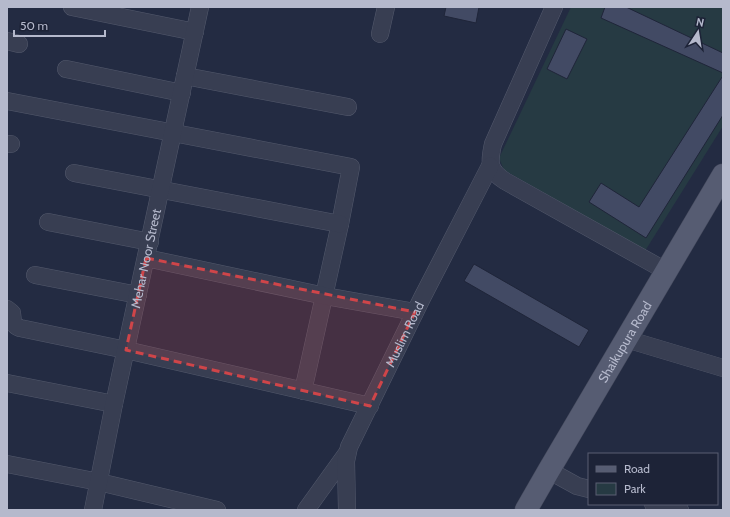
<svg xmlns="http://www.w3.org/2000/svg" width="730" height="517" font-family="Cabin,sans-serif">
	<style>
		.green { fill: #263a43 }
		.building { fill: #424a64; stroke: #1f2539 }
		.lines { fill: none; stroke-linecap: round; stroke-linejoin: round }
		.minor-casing { stroke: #53596c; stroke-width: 18 }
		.major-casing { stroke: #42475b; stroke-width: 23 }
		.minor { stroke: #383e52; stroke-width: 17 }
		.major { stroke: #565c72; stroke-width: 22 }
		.marked { fill: #cf4549; fill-opacity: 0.2; stroke: #cf4549; stroke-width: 3; stroke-dasharray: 8 5; stroke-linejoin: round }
		.labels { text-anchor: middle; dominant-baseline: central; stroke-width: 4; stroke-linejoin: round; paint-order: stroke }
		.street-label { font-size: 13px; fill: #b5b9cc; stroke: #1d2337 }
	</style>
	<rect width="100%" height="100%" fill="#232b42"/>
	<!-- green -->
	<polygon class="green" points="571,7 723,7 723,126 645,251 504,170 499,158"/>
	<!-- building -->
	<g class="building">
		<polygon points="446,7 479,7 476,23 444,16"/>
		<polygon points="605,7 626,7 723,53 723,73 601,18"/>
		<polygon points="566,29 587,39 567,79 547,69"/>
		<polygon points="722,77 723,77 723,115 646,238 589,202 601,183 639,207"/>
		<polygon points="474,264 589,330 579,347 464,281"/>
	</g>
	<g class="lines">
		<defs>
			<g id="minor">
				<polyline points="72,7 195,32"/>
				<path d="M554 7 493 144C489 162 488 170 505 181L666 271"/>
				<polyline points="380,34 386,7"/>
				<polyline points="7,41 19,44"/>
				<polyline points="66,69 182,93"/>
				<polyline points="185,76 348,107"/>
				<polyline points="7,101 351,167 340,224 303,391"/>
				<polyline points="7,144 11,144"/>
				<polyline points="74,173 340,224"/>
				<polyline points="48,222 150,242"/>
				<polyline points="146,258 325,296 415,312"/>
				<polyline points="35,275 138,295"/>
				<path d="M7 309 12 313C13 321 12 325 20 328L126 350 370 406"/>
				<polyline points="636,342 723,368"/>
				<polyline points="7,383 114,404"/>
				<polyline points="7,464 99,482 217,510"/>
				<polyline points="557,475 577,486 589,489"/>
				<polyline points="653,504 680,510"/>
				<path id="s1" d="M93 510 114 404 200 7"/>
				<polyline points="306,510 347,453"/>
				<path id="s2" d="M347 510 346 461 349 447 422 298 490 166"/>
			</g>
			<g id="major">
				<path id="s3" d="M526 510 549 470 723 175"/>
			</g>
		</defs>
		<!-- minor casing -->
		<use href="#minor" class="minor-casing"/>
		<!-- major casing -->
		<use href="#major" class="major-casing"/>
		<!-- minor -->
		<use href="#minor" class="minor"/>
		<!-- major -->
		<use href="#major" class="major"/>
	</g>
	<!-- marked area -->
	<path class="marked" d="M146 258 415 312 370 406 126 350Z"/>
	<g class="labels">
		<!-- street labels -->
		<g class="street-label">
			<text stroke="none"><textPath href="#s1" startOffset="257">Mehar Noor Street</textPath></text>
			<text stroke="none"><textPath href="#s2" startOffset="189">Muslim Road</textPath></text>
			<text stroke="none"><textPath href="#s3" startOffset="195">Shaikupura Road</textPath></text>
		</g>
	</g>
	<!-- border -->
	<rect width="730" height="517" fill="none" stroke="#b5b9cc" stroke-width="16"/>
	<!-- legend -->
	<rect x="588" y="453" width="130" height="52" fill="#1d2337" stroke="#5a5f73"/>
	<rect x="596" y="466" width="20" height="6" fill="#565c72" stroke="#5a5f73"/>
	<text x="624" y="473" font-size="12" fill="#b5b9cc">Road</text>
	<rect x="596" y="483" width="20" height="12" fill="#263a43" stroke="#5a5f73"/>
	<text x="624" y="493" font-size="12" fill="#b5b9cc">Park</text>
	<!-- north arrow -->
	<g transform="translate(698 32) rotate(12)" stroke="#1d2337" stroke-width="3" paint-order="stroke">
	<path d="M0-3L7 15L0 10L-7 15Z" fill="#b5b9cc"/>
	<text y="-6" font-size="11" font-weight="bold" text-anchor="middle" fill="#b5b9cc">N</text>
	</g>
	<!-- scale -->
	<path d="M14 30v6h91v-6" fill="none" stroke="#b5b9cc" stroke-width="2"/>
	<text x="20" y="30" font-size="12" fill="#b5b9cc" stroke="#1d2337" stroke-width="3" paint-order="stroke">50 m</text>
</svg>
